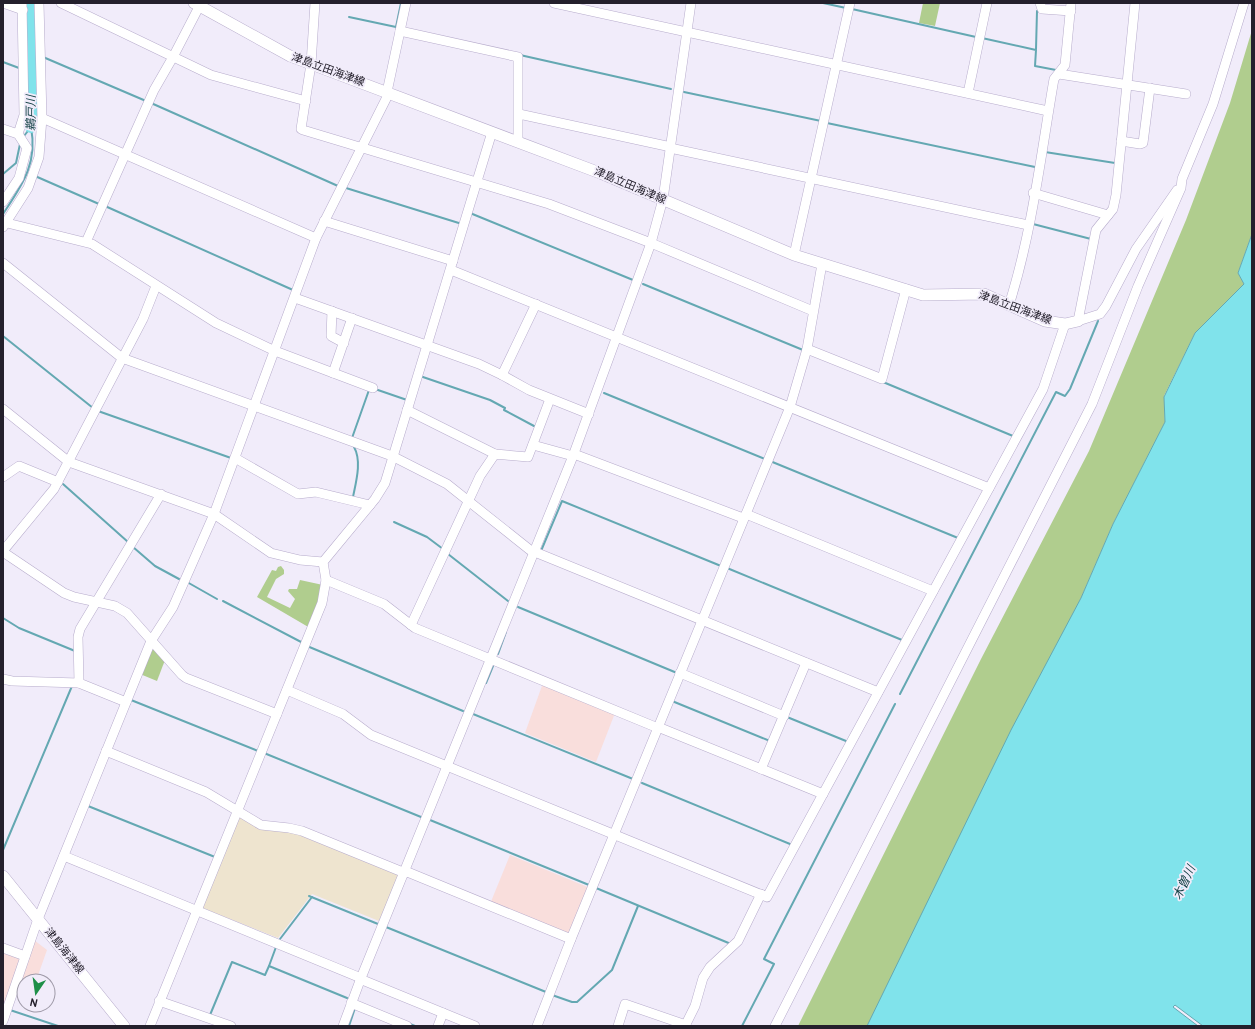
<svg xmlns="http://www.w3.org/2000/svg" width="1255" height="1029" font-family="Overpass,'Noto Sans JP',sans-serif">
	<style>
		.commercial { fill: #eee4cf }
		.industrial { fill: #f9dedc }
		.green { fill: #b0cd8e }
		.water { fill: #80e3eb; stroke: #64a8b2 }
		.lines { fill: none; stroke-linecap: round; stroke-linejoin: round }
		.stream { stroke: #64a8b2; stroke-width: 2 }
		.river { stroke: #80e3eb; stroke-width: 12 }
		.minor-casing { stroke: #b7accc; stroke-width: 10 }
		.major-casing { stroke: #b7accc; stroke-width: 12 }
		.minor { stroke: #fff; stroke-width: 9 }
		.major { stroke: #fff; stroke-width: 11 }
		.labels { text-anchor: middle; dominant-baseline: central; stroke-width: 3.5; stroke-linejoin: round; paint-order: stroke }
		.street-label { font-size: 11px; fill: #24202c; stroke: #f1ecfa }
		.water-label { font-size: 12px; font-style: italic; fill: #164448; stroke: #f1ecfa }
	</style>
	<rect width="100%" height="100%" fill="#f1ecfa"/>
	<!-- commercial -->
	<polygon class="commercial" points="239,814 288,829 400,872 379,921 312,894 278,938 202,908"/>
	<!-- industrial -->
	<g class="industrial">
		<polygon points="543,683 615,713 596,762 525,733"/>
		<polygon points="510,855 590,888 569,936 490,904"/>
		<polygon points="34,940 47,950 36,981 24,981 24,986 19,984"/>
		<polygon points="3,950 22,956 5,1007 3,1006"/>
	</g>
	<!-- green -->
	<g class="green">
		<polygon points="923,3 940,3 935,26 919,23"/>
		<polygon points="1252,30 1252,234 1238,273 1244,284 1195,333 1164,396 1165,422 1113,524 1081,598 867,1026 798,1026 981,659 1089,451 1186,220 1230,103"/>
		<polygon points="281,566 284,570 284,574 276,579 267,597 290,608 295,599 288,591 289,589 297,589 300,580 323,585 310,628 257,597 272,570 276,571 278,567"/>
		<polygon points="152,645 165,660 157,681 140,674"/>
	</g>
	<!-- water -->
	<polygon class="water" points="1252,234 1252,1026 1203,1026 1175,1005 1173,1007 1198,1026 867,1026 1011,730 1081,598 1113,524 1165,422 1164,397 1195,333 1244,284 1238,273"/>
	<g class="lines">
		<!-- stream -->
		<g class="stream">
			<polyline points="823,3 846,8"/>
			<polyline points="852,9 976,37"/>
			<polyline points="349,17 396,27"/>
			<polyline points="396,27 401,3"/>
			<polyline points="982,38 1036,50 1035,66 1056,70"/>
			<polyline points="1036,49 1037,11 1040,11"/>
			<polyline points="32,54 35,54"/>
			<polyline points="520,55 671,89"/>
			<polyline points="43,57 146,101"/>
			<polyline points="3,62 19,68"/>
			<polyline points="684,92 821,121"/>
			<polyline points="151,103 338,186"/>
			<polyline points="827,123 1035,167"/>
			<polyline points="24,136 31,127"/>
			<polyline points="1045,152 1115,163"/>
			<polyline points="3,174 16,163 20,144"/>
			<polyline points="35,176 99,204"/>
			<polyline points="346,188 462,224"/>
			<polyline points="105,206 293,290"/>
			<polyline points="470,213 633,280"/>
			<path d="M3 214C22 185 38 164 31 127"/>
			<polyline points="1033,224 1091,239"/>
			<polyline points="643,284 803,350"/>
			<polyline points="3,336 93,408"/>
			<polyline points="420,376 490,400 505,408 504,410 534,426"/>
			<polyline points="883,382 1013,436"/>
			<polyline points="375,389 407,400"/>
			<polyline points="604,393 765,459"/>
			<polyline points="98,411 231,458"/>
			<polyline points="352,438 369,390"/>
			<polyline points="770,461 958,538"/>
			<polyline points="63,484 128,542"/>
			<path d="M353 497C356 482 362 461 354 447"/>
			<polyline points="394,522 427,537 443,549"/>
			<polyline points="133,547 155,566 179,579"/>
			<polyline points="541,551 562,501 721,566"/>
			<polyline points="448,554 508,601"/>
			<polyline points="727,568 902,640"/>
			<polyline points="187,582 217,599"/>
			<polyline points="223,601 303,643"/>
			<polyline points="518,607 677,673"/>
			<polyline points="3,618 19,628 75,651"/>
			<polyline points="307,646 463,711"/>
			<polyline points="498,654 506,632"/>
			<polyline points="486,683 493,666"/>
			<polyline points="900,694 1056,392 1065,396 1070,389 1098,321"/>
			<polyline points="131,700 258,751"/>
			<polyline points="672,701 770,741"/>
			<polyline points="473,714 633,779"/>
			<polyline points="787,717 846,741"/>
			<polyline points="264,753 421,817"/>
			<polyline points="642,783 790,844"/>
			<polyline points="88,806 215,857"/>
			<polyline points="430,820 589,885"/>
			<polyline points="3,850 72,686"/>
			<polyline points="596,888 731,944"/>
			<polyline points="309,896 378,924"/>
			<polyline points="386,927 546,992"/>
			<polyline points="280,939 312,897"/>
			<polyline points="269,966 276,947"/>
			<polyline points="552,995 572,1002 577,1002 612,970 638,906"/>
			<polyline points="10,1010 58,1026"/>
			<polyline points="210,1015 232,962 265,975 269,966 347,998"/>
			<polyline points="410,1024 415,1026"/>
			<polyline points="349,1026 355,1008"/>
			<polyline points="742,1026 774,964 764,959 895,704"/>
		</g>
		<!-- river -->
		<polyline class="river" points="31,127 32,3"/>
		<defs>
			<g id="minor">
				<polyline points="3,3 23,10"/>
				<polyline points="61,3 211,75 306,101"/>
				<polyline points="315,3 311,64 301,129 303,130 549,204 651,243 813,311"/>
				<polyline points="554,3 1048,111"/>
				<polyline points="1040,3 1042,9 1071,11"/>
				<polyline points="1135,3 1116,195 1113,209 1096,230 1078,321 1100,314 1106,306 1136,249 1177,190"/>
				<polyline points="400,31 518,57 518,142"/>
				<polyline points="1059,74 1186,94"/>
				<polyline points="387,92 406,3"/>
				<polyline points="968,93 987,3"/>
				<polyline points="519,114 671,147"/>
				<polyline points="42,118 316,238"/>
				<polyline points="3,129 18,134"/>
				<polyline points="1121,141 1140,144 1143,143 1150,88"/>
				<polyline points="670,148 1028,225"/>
				<polyline points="1033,193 1108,215"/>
				<polyline points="3,202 19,178 27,148 18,134 24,115 22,3"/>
				<polyline points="324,221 453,261"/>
				<polyline points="3,222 92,244 216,323 275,351 373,388"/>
				<polyline points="3,227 28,188 39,157 42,118 39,3"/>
				<polyline points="86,242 154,90 173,57 201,3"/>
				<polyline points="794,255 850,3"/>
				<polyline points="3,263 122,358 392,456 447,484 530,550 878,692"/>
				<polyline points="451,270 989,488"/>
				<polyline points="295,298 479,364 502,375 529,390 589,414"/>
				<path d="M1009 305C1032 233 1041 154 1054 79L1065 65 1071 3"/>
				<polyline points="332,311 331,336 344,343"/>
				<polyline points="807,349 882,379 906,289"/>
				<polyline points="333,373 352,318"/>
				<polyline points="502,375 536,304"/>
				<polyline points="3,409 69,462 214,514 271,553 300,560 323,562"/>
				<polyline points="407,410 495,454"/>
				<polyline points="533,445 573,456"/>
				<polyline points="574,454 743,518"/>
				<polyline points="235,458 298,494 316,492 370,505"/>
				<polyline points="3,477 19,466 58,482"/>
				<polyline points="746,514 933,591"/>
				<polyline points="3,551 54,489 143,319 156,286"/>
				<polyline points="3,552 64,593 74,597 115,606 127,613 182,675 186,678 277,714"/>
				<polyline points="326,580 384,604 415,628 658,728"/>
				<polyline points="411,625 480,476 495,454 528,457 550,399"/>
				<polyline points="680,673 784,716"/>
				<polyline points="3,679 12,681 79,683 126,702"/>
				<polyline points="79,683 78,637 80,629 161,494"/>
				<polyline points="287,690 343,714 371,735 767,897 1043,389 1065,324"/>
				<polyline points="658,727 823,794"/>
				<polyline points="106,751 206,792 261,825 289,828 302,831 405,873"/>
				<polyline points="761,769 806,663"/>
				<polyline points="64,856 361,978"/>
				<polyline points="405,871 571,939 790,407 807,349 822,264"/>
				<polyline points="3,948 25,956"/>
				<polyline points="360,979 475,1026"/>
				<polyline points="159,1001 231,1026"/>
				<polyline points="351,1003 407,1026"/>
				<polyline points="3,1021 38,919 151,641 173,607 214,514 316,238 389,93"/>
				<polyline points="150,1026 322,603 326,580 323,562 375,499 385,483 492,132"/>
				<polyline points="343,1026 361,978 573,456 651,243 663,199 691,3"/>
				<polyline points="438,1026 443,1013"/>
				<polyline points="537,1026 571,939"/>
				<polyline points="618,1026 625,1004 686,1025"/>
				<polyline points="685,1026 695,1006 703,978 710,967 738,941 761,894"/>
				<polyline points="775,1026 1092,404 1138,286 1181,188 1182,179 1213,104 1244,3"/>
			</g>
			<g id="major">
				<polyline points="194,3 290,56 600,173 794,255 923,295 984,294 1045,321 1065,324 1078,321"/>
				<polyline points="3,876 124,1026"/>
			</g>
		</defs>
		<!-- minor casing -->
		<use href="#minor" class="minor-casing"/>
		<!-- major casing -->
		<use href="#major" class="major-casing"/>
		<!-- minor -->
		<use href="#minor" class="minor"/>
		<!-- major -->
		<use href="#major" class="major"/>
	</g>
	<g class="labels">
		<!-- street labels -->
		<g class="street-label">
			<text transform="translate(328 70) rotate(20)">津島立田海津線</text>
			<text transform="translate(630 186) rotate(23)">津島立田海津線</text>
			<text transform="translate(1015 308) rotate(20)">津島立田海津線</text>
			<text transform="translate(64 951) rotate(51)">津島海津線</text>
		</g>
		<!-- water labels -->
		<g class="water-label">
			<text transform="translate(32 113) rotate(-90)">鵜戸川</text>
			<text transform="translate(1185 883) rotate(-65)">木曽川</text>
		</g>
	</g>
	<!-- border -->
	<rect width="1255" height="1029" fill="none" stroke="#24202c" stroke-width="8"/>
	<!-- north arrow -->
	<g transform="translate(36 993) rotate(193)"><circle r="19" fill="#f1ecfa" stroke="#9f9aa8"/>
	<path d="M0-3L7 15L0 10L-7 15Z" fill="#1e8f48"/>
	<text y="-6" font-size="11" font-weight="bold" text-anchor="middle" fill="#24202c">N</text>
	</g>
</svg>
